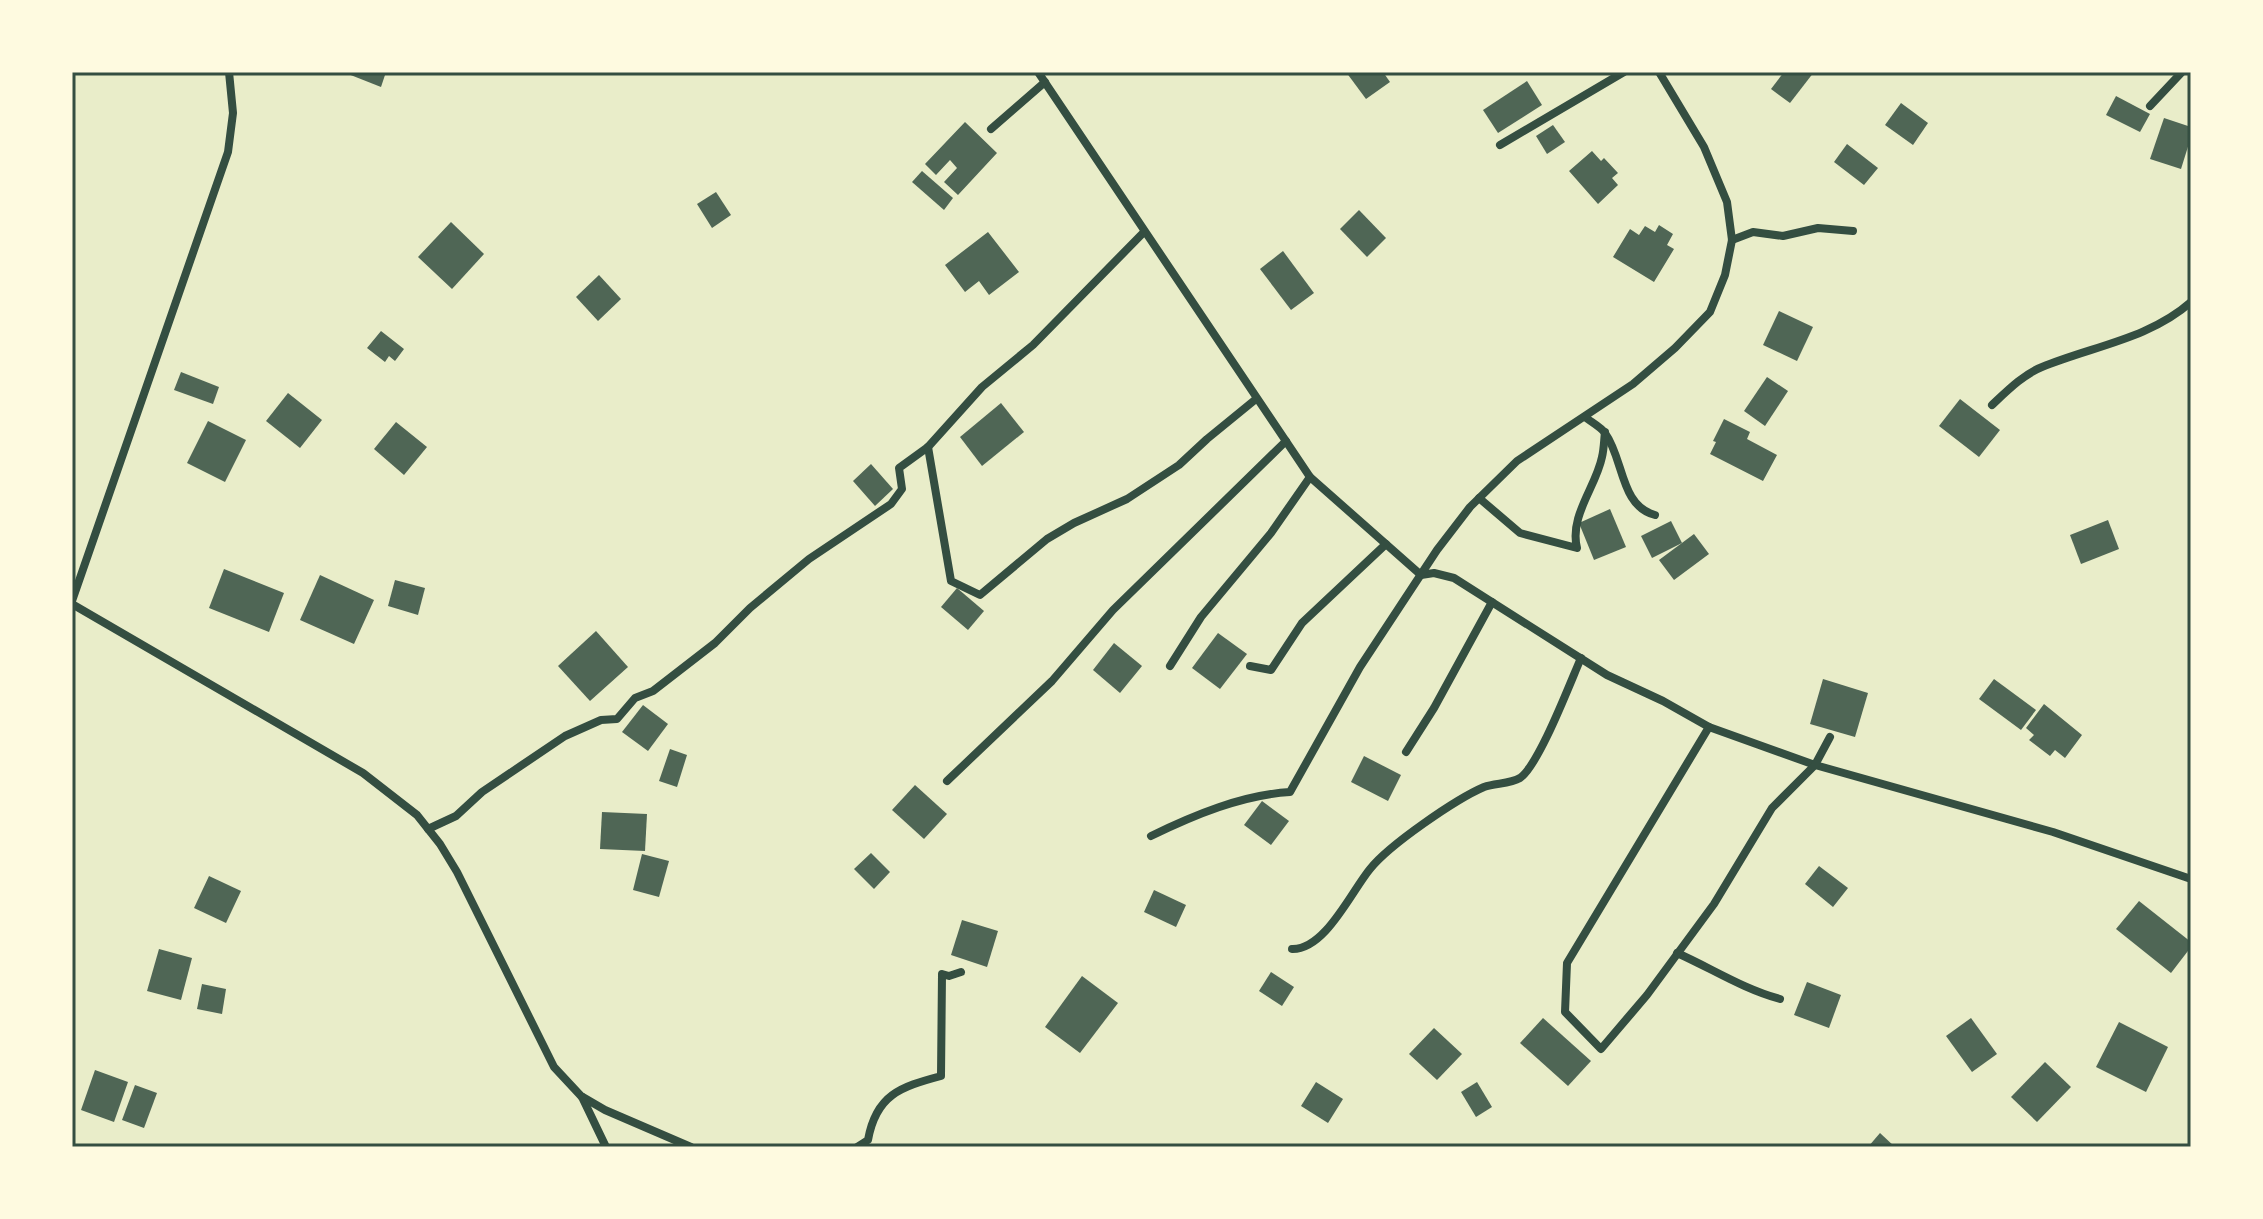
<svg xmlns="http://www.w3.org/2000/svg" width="2263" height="1219" font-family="'Times New Roman',serif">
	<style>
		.building { fill: #4f6655 }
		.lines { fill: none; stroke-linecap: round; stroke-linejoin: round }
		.minor { stroke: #344e41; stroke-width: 8 }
		.neatline { fill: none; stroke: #344e41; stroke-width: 3 }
	</style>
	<rect width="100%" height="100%" fill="#e9edc9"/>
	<!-- building -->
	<g class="building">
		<polygon points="343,72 386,72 381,87"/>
		<polygon points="1346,72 1383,72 1390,82 1366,99"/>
		<polygon points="1784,72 1814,72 1790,103 1771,89"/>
		<polygon points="1527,81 1542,105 1498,133 1483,110"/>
		<polygon points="2116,96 2150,114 2140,132 2106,115"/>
		<polygon points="1901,103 1928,123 1913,145 1885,125"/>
		<polygon points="2164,118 2191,127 2191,137 2181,169 2150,159"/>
		<polygon points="965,122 997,153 958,195 944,182 957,168 950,160 936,175 925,164"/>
		<polygon points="1553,125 1565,142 1547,154 1536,136"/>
		<polygon points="1847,144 1878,168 1864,185 1834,162"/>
		<polygon points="1592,151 1601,161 1604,158 1618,173 1612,178 1618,185 1598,204 1569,171"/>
		<polygon points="922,171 953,198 944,210 912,182"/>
		<polygon points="716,192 731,215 712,228 697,204"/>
		<polygon points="1359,210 1386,238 1367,257 1340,229"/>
		<polygon points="451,222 484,254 452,289 418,257"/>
		<polygon points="1659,225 1673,234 1667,245 1674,249 1654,282 1613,257 1630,229 1639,235 1645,226 1655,232"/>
		<polygon points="988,232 1019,272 989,295 979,281 965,292 945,265"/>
		<polygon points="1283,251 1314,293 1291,310 1260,269"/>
		<polygon points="599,275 621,299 598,321 576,297"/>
		<polygon points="1779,311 1813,327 1797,361 1763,345"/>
		<polygon points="381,331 404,349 395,361 389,356 385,362 367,348"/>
		<polygon points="181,372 219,387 213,404 174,390"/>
		<polygon points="1767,377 1788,391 1765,426 1744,411"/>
		<polygon points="288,393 322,420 300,448 266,421"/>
		<polygon points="1960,399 2000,430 1979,457 1939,426"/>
		<polygon points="1001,403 1024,432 982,466 960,437"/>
		<polygon points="1724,419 1750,432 1747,439 1777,455 1763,481 1710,454 1716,442 1713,441"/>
		<polygon points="208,421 246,440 225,482 187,463"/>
		<polygon points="396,422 427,447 404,475 374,449"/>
		<polygon points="871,464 893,489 875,506 853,481"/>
		<polygon points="1610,509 1626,547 1594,560 1579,523"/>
		<polygon points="2108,520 2119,549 2081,564 2070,535"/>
		<polygon points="1671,521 1682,543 1652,558 1641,536"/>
		<polygon points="1694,534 1709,554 1674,580 1659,560"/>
		<polygon points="224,569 284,593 269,632 209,608"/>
		<polygon points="320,575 374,600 354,644 300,620"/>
		<polygon points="395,580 425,588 418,615 388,606"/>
		<polygon points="957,588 984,611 968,630 941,607"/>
		<polygon points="596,631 628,667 590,701 558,666"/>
		<polygon points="1218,633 1247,654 1220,689 1192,668"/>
		<polygon points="1114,643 1142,666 1120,693 1093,670"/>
		<polygon points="1823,679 1868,693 1855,737 1810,724"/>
		<polygon points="1994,679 2036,710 2021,730 1979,699"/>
		<polygon points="2044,704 2082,735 2065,758 2055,750 2050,756 2029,740 2034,735 2026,728"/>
		<polygon points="643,705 668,724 648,751 622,732"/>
		<polygon points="670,749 687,755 677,787 659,781"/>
		<polygon points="1364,756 1401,775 1388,801 1351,782"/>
		<polygon points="915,785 947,814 924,839 892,810"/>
		<polygon points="1262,801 1289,821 1271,845 1244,825"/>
		<polygon points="602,812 647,814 645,851 600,849"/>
		<polygon points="871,853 890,872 874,889 854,869"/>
		<polygon points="642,854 669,861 659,897 633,890"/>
		<polygon points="1819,866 1848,888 1833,907 1805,884"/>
		<polygon points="209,876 241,891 226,923 194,908"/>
		<polygon points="1154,890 1186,905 1176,927 1144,912"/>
		<polygon points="2139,901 2191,942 2191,947 2171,973 2116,929"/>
		<polygon points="962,920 998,931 987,967 951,955"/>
		<polygon points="159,949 192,958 181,1000 147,991"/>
		<polygon points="1271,972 1294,987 1282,1006 1259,991"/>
		<polygon points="1082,976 1118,1003 1080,1053 1045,1027"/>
		<polygon points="1807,982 1841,995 1829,1028 1794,1015"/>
		<polygon points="202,984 226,989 222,1014 197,1009"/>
		<polygon points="1543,1018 1591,1061 1568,1086 1520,1043"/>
		<polygon points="1971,1018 1997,1054 1972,1072 1946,1036"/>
		<polygon points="2119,1022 2168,1047 2146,1092 2096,1067"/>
		<polygon points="1434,1028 1462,1054 1437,1080 1409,1054"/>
		<polygon points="2045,1062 2071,1087 2037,1122 2011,1097"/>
		<polygon points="95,1070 128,1082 114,1122 81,1110"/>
		<polygon points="1316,1082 1343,1099 1328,1123 1301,1106"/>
		<polygon points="1477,1082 1492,1107 1476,1117 1461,1092"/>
		<polygon points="135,1085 157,1093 144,1128 122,1120"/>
		<polygon points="1880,1133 1895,1147 1868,1147"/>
	</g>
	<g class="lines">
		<!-- minor -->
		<g class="minor">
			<polyline points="1038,72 1310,477 1421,575 1434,573 1454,578 1607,675 1663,701 1709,727 1815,765 2053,832 2191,879"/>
			<polyline points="2150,106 2182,72"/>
			<polyline points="991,129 1045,82"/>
			<polyline points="1500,145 1624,72"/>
			<polyline points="1732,240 1753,232 1783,236 1818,228 1853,231"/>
			<path d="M1992 405C2007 391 2024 374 2042 367 2093 346 2149 339 2191 302"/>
			<path d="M1585 417C1591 422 1601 427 1605 433 1624 459 1620 506 1655 515"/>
			<polyline points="928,447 951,581 980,595 1047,539 1074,523 1127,499 1179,465 1207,439 1256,399"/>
			<path d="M1479 498 1520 533 1577 548C1569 516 1596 487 1602 457 1604 449 1604 440 1605 432"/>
			<polyline points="72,601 228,152 233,113 229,72"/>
			<polyline points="72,604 363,773 417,815 440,844 457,872 554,1067 581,1096 605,1110 691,1147"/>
			<polyline points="1170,666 1201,617 1271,533 1310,477"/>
			<polyline points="1250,666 1271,670 1302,623 1386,544"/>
			<polyline points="1709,727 1567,963 1565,1012 1601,1049 1647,995 1714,904 1772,808 1815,765 1830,737"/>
			<polyline points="1406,752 1434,708 1492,602"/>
			<polyline points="947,781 1052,681 1113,610 1286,441"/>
			<polyline points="428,829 456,816 482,792 565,736 601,720 617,719 635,698 653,691 715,643 750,608 809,559 891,504 902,489 899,468 928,447 982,387 1033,345 1144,232"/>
			<path d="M1151 836C1194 815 1242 795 1290 792L1360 667 1437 550 1470 507 1517 461 1633 384 1675 348 1710 312 1725 275 1732 240 1727 202 1704 147 1659 72"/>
			<path d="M1292 949C1325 950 1351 892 1370 869 1389 845 1456 799 1484 787 1495 783 1510 784 1520 778 1539 765 1570 683 1581 658"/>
			<path d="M1677 953C1711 968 1743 989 1780 999"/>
			<polyline points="582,1097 606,1147"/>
			<path d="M857 1147 868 1140C876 1095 900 1087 941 1076L942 974 949 976 961 972"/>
		</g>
	</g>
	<!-- border -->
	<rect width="2263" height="1219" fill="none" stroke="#fefae0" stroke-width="148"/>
	<rect x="74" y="74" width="2115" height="1071" class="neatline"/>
</svg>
